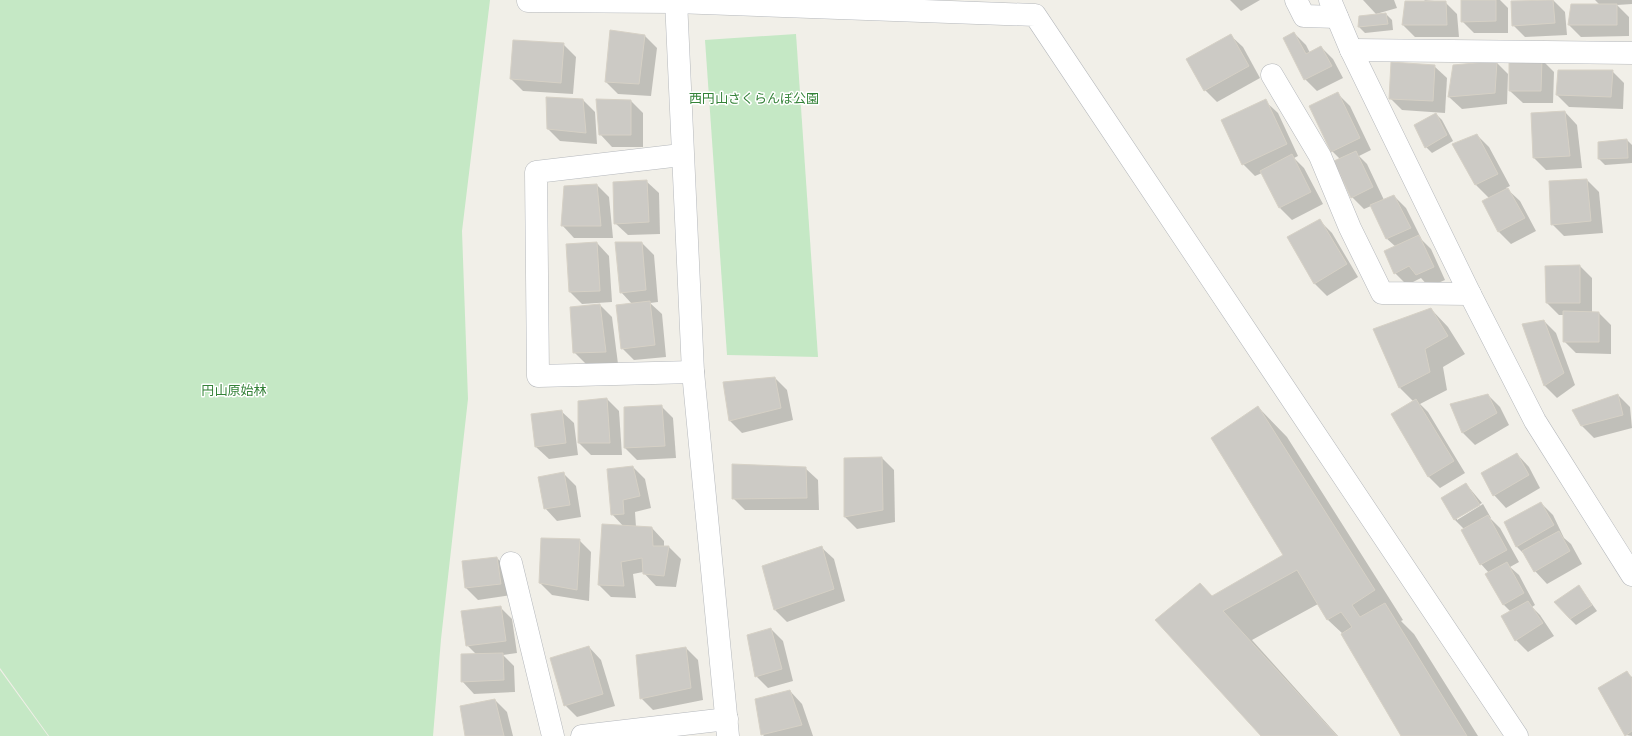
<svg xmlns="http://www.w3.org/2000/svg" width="1632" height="736" font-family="'Exo 2','Noto Sans JP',sans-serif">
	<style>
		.green { fill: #c5e8c5 }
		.shadow { fill: #0003 }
		.building { fill: #cccac5; stroke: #d6d1c6 }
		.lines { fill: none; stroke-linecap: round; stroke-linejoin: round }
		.minor-casing { stroke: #b5b8bc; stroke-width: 23 }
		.minor { stroke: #fff; stroke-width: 22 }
		.labels { text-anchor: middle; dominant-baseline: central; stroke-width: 3; stroke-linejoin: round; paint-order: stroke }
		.park-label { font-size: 13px; fill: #348238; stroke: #fff }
	</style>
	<rect width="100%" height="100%" fill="#f1efe8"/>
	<!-- green -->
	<g class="green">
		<polygon points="0,0 490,0 462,231 468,399 441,639 433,736 49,736 0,668"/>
		<polygon points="796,34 818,357 727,355 705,40"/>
		<polygon points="0,670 48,736 0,736"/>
	</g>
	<!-- shadow -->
	<g class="shadow">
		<polygon points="1230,0 1260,0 1241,11"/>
		<polygon points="1363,0 1394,0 1397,8 1376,14"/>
		<polygon points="1424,0 1445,2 1457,14 1459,37 1415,37 1403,25 1406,2 1426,2"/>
		<polygon points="1462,0 1500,0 1508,8 1508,33 1474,33 1462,21"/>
		<polygon points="1553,0 1565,12 1567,35 1525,37 1513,25 1512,2"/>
		<polygon points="1595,0 1632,0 1632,4 1617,5 1629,17 1629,36 1581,37 1569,25 1600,5"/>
		<polygon points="1386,14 1392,20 1393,30 1365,33 1359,27 1360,17"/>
		<polygon points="1294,33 1306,45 1310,53 1321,47 1333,59 1343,78 1317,91 1305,79"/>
		<polygon points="1230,35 1243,47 1260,78 1217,102 1205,90"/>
		<polygon points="645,36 657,48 651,96 618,94 606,82"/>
		<polygon points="563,44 576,57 573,94 523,91 511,79"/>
		<polygon points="1542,60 1554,72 1553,103 1523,103 1510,91"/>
		<polygon points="1496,62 1508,74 1507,104 1462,109 1449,97"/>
		<polygon points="1434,66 1447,78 1445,113 1402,110 1390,98"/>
		<polygon points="1612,71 1624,83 1623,109 1569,107 1557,95"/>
		<polygon points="1337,93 1350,106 1371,150 1359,156 1367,164 1384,200 1394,196 1406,208 1422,240 1431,249 1445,280 1429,287 1421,278 1407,285 1395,273 1396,247 1386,238 1371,206 1364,209 1352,197 1340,159 1332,151"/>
		<polygon points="583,100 595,112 597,144 560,141 548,129"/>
		<polygon points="631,101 643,113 643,147 612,147 600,134"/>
		<polygon points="1265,101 1278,113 1298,156 1294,158 1304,168 1323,204 1292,220 1280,208 1262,173 1255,176 1243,164"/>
		<polygon points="1565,112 1577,125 1582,168 1546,170 1534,158"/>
		<polygon points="1436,114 1442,120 1453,141 1432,153 1426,147"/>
		<polygon points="1477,135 1489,147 1510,186 1506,188 1520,201 1536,231 1511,244 1499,232 1483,201 1489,198 1476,185 1453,145"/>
		<polygon points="1627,140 1632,145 1632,163 1605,165 1599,159 1599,143"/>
		<polygon points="1587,180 1599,192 1603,233 1564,236 1552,224"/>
		<polygon points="646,181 659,193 660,234 628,235 615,223"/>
		<polygon points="597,185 609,197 613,238 574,238 562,225"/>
		<polygon points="1320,221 1332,233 1358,277 1327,296 1315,284 1289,238"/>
		<polygon points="597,243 609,256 612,302 582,304 570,292 567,245"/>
		<polygon points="642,243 654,255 658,302 650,303 662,314 666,357 634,360 622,348 632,304 621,292"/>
		<polygon points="1580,266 1592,278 1592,313 1599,313 1611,325 1611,354 1576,353 1564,341 1564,315 1559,315 1547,303"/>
		<polygon points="600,305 612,317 618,364 586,364 574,352"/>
		<polygon points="1431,309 1448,327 1465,354 1443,367 1447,390 1420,404 1428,412 1465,473 1440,488 1428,476 1414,402 1400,388 1375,330"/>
		<polygon points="1544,321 1556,333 1575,385 1557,398 1545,386 1523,324"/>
		<polygon points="775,378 787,390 793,420 742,433 730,421 724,382"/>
		<polygon points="1488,395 1500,407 1509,425 1475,445 1463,433 1452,405"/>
		<polygon points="1618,395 1630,407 1632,428 1594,438 1582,426"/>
		<polygon points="607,399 619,411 622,455 591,455 579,443"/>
		<polygon points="661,406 673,418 676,458 637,460 625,448"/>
		<polygon points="1258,407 1287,437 1403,620 1401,621 1414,634 1478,736 1402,736 1343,634 1328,620 1318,604 1252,640 1338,736 1262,736 1212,597 1285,555"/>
		<polygon points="561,411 574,423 578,455 549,459 536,447"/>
		<polygon points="1517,454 1529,467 1540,488 1506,508 1494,495 1482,474"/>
		<polygon points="882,458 894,470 895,522 857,529 845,517 845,459"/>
		<polygon points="633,467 645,479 651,508 635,512 636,527 652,528 664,541 664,547 669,547 681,559 676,587 656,586 643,572 633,574 636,598 611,597 599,585 624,527 612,514"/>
		<polygon points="805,468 818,480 819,510 745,510 733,498"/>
		<polygon points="564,474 576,486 581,517 557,521 545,508"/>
		<polygon points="1466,484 1482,503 1457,518 1457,520 1483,504 1491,518 1490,518 1500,528 1519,562 1510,567 1519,575 1535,605 1532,607 1540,615 1554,636 1528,652 1516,640 1511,612 1503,604 1489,573 1481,564 1464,529 1455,520 1442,498"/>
		<polygon points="1541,503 1553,515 1564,538 1571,544 1582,564 1547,584 1535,571 1525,555 1517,547 1505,522"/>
		<polygon points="579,540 591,552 589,601 552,595 540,583"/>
		<polygon points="821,547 834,559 845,601 787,622 775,610"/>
		<polygon points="497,558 509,570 512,595 478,600 466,588"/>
		<polygon points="1579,586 1597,611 1576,625 1570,619"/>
		<polygon points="500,607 512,619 517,653 503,655 514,666 515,692 474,694 462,681 476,654 467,645"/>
		<polygon points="771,629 783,641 793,681 768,688 756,676"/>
		<polygon points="589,647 601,660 615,706 577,717 565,705"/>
		<polygon points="686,648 698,660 703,700 653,710 641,698"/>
		<polygon points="1626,672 1632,677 1632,736 1626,735"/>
		<polygon points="790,691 802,704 813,736 764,736 762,734"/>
		<polygon points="495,700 507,712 513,736 466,736"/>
	</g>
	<!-- building -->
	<g class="building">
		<polygon points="1461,0 1496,0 1496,21 1461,22"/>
		<polygon points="1553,0 1555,23 1512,26 1511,1"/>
		<polygon points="1405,1 1446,1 1447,25 1402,25"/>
		<polygon points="1571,4 1617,4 1617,25 1568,25"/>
		<polygon points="1386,13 1388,24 1358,27 1359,16"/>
		<polygon points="610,30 645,35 639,84 605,82"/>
		<polygon points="1294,32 1306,54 1321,46 1332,66 1304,80 1283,38"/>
		<polygon points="1231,34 1249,66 1204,91 1186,59"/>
		<polygon points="513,40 564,43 561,83 510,79"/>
		<polygon points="1542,59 1541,91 1509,91 1509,61"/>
		<polygon points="1497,61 1495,93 1448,97 1453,65"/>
		<polygon points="1391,62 1435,65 1433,101 1389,99"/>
		<polygon points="1558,70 1613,70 1611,97 1556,95"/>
		<polygon points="1338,92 1360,138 1331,152 1309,106"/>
		<polygon points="546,97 583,99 586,133 547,129"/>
		<polygon points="596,99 631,100 631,135 599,135"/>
		<polygon points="1266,99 1287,144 1242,165 1221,120"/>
		<polygon points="1565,111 1570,156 1533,158 1531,113"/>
		<polygon points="1436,113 1447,135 1425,148 1414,125"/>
		<polygon points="1477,134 1498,174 1475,185 1452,144"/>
		<polygon points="1627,139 1628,158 1598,159 1598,142"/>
		<polygon points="1356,151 1373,187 1351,198 1334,161"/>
		<polygon points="1292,154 1311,192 1279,208 1260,171"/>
		<polygon points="1587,179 1591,221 1551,225 1549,181"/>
		<polygon points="647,180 649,222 614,224 613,182"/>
		<polygon points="597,184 601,226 561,226 564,186"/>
		<polygon points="1508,188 1525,218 1498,232 1482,201"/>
		<polygon points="1394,195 1411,228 1386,239 1370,205"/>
		<polygon points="1320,219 1347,264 1314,284 1287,237"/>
		<polygon points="1419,235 1434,267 1416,275 1409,266 1394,274 1384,251"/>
		<polygon points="597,242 600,291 569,292 566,244"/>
		<polygon points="615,242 642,242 646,290 620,293"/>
		<polygon points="1580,265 1580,303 1546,303 1545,266"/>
		<polygon points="650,301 655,345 621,349 616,305"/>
		<polygon points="600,304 606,352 573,353 570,307"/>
		<polygon points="1431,308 1448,336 1425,349 1430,372 1399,388 1373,329"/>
		<polygon points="1563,311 1599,312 1599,342 1563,342"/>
		<polygon points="1544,320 1564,373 1544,386 1522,324"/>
		<polygon points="775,377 781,408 729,421 723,382"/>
		<polygon points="1488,394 1497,413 1462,433 1450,404"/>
		<polygon points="1618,394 1623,415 1581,426 1572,410"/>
		<polygon points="607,398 610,443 578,443 578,401"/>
		<polygon points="1416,399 1454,461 1428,477 1391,414"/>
		<polygon points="662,405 665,446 624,448 624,407"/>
		<polygon points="1258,406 1375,590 1352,605 1360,617 1385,603 1467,736 1401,736 1341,634 1352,627 1341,612 1327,620 1297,570 1223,611 1337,736 1261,736 1155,620 1200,583 1212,596 1283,555 1211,438"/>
		<polygon points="562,410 566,443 535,447 531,414"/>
		<polygon points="1517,453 1529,475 1493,496 1481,473"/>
		<polygon points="882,457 883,510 844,517 844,458"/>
		<polygon points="732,464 806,467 807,498 732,499"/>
		<polygon points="633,466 640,496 623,500 624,514 611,515 607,469"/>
		<polygon points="564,472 570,505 544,509 538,477"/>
		<polygon points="1466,483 1480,505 1454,520 1441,498"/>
		<polygon points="1541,502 1554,525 1516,547 1504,522"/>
		<polygon points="1488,515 1507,550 1480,565 1461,530"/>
		<polygon points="602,524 652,527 653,546 669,546 664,576 643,574 642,558 621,562 624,586 598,585"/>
		<polygon points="1559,531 1570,551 1534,572 1522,551"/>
		<polygon points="541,538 580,539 577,590 539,583"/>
		<polygon points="822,546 834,589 774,610 762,566"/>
		<polygon points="497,557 501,584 465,588 462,561"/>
		<polygon points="1507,562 1524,593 1503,605 1485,574"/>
		<polygon points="1579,585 1592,605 1570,619 1554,602"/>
		<polygon points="1528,601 1543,623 1515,641 1501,616"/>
		<polygon points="501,606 506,641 466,646 461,611"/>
		<polygon points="771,628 782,669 755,677 747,635"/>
		<polygon points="589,646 603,694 564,706 550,658"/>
		<polygon points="686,647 691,688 640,699 636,655"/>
		<polygon points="503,653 504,680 461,682 461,654"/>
		<polygon points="1627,671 1632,679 1632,731 1625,736 1598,688"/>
		<polygon points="790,690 802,725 761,735 755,699"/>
		<polygon points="495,699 504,736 465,736 460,706"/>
	</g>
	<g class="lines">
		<defs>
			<g id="minor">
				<polyline points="676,0 693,372 728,736"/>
				<polyline points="1296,0 1304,16 1337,17"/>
				<polyline points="1330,0 1351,50 1470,294 1535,421 1632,575"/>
				<polyline points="528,1 675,2 1035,15 1517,736"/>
				<polyline points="1351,50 1632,53"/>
				<polyline points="1272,75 1320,156 1350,228 1382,293 1470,294"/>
				<polyline points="681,155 536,172 538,376 693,372"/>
				<polyline points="511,563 553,736"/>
				<polyline points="582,736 727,719"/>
			</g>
		</defs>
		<!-- minor casing -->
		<use href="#minor" class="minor-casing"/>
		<!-- minor -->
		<use href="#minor" class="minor"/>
	</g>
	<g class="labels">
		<!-- park labels -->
		<g class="park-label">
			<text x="754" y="98">西円山さくらんぼ公園</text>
			<text x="234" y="390">円山原始林</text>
		</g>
	</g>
</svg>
